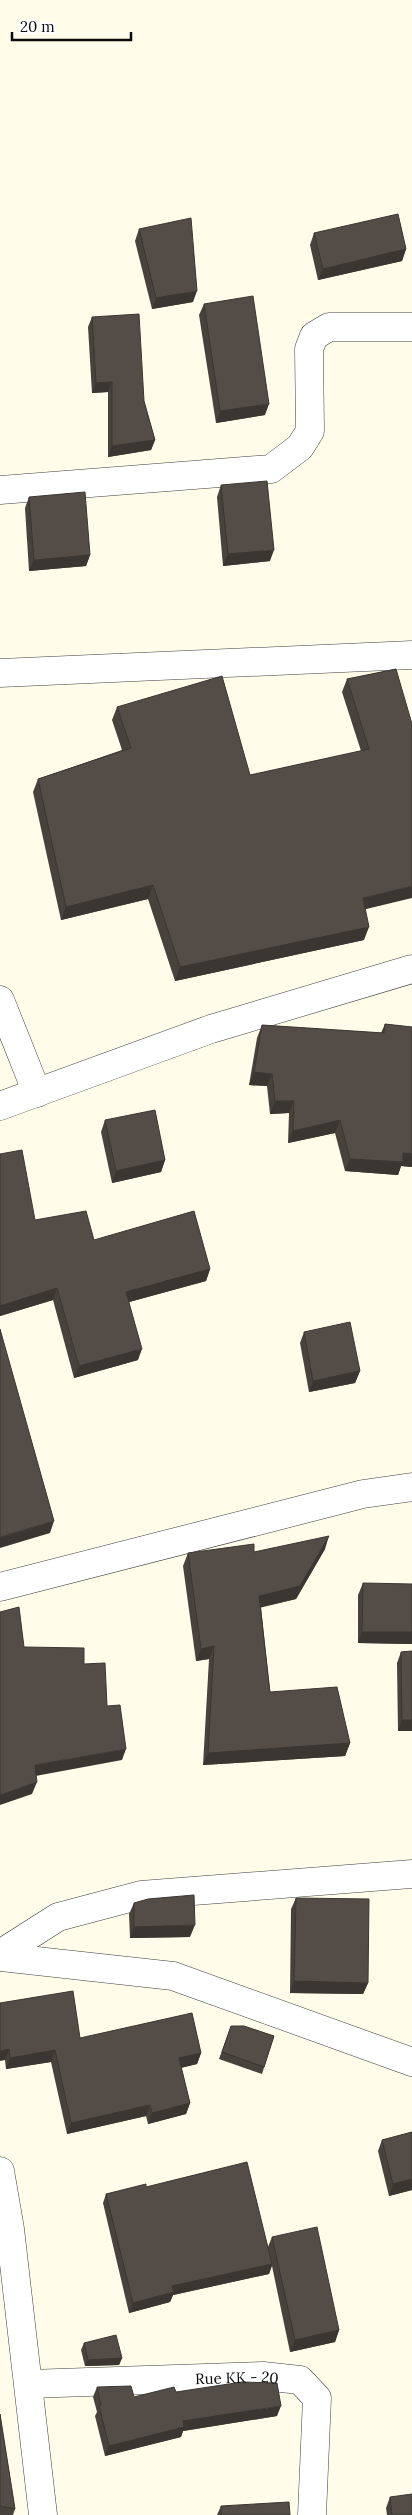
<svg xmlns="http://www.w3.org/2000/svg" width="412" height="2515" font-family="Lora,serif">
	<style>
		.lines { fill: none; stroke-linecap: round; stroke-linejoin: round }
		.street-casing { stroke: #3e3e3e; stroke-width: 29 }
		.street { stroke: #fff; stroke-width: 28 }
		.wall { fill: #48423d }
		.shaded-wall { fill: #3b3632 }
		.building { fill: #544d47; stroke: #3b3632 }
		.labels { text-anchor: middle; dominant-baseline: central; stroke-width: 5; stroke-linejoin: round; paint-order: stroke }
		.street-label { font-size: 15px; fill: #0b0b0b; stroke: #fff }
	</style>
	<rect width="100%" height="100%" fill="#fffde9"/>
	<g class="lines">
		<defs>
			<g id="street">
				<polyline points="0,490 271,469 300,447 310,431 309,349 314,336 329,327 412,327"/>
				<polyline points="0,673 412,655"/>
				<polyline points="0,1000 37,1093"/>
				<polyline points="0,1106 211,1029 412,969"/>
				<polyline points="0,1587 363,1494 412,1487"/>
				<polyline points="0,1954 58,1917 141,1895 412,1874"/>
				<polyline points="0,1957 173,1976 412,2062"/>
				<polyline points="0,2171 10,2229 43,2515"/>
				<path id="s1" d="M29 2384 263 2376 300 2380 317 2398 312 2515"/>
			</g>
		</defs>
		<!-- street casing -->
		<use href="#street" class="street-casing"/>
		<!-- street -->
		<use href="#street" class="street"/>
	</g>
	<!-- wall -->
	<g class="wall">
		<polygon points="139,229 193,302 152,309 135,241"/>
		<polygon points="314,233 406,249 402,261 318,280 310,245"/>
		<polygon points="204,304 265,415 216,423 199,315"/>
		<polygon points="92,317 144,401 155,440 151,450 108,457 108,392 92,393 88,327"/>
		<polygon points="221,485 270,561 223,566 217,497"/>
		<polygon points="29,497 90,555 86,566 29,571 25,508"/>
		<polygon points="396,669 365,909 364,940 175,981 148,899 61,920 33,792 38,779 122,750 112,720 117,707 250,775 361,751 342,692 347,679"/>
		<polygon points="385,1024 412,1027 412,1167 401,1166 398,1175 345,1171 335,1133 288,1143 289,1113 270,1114 267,1086 249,1085 257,1038 262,1025 381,1033"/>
		<polygon points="105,1120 165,1160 161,1172 112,1183 101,1132"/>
		<polygon points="0,1154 35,1220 94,1240 210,1269 206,1281 129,1302 138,1360 74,1378 53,1300 0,1316"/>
		<polygon points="304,1332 360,1371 355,1383 309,1392 300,1343"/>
		<polygon points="325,1549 296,1599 261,1607 270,1692 350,1743 345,1756 203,1765 209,1659 196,1661 183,1566 188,1553 254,1552"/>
		<polygon points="363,1583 412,1644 358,1643 358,1595"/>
		<polygon points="412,1651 412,1731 398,1731 397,1663 401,1652"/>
		<polygon points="296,1898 368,1983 363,1994 290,1993 291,1909"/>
		<polygon points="134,1903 190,1937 130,1938 129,1914"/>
		<polygon points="0,2003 80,2038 201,2053 197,2064 181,2068 190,2103 186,2114 148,2124 146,2116 67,2134 51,2062 6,2069 5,2060"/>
		<polygon points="231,2026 274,2036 262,2074 219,2059"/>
		<polygon points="412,2132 412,2190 389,2196 378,2151 382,2140"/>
		<polygon points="146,2187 268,2247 272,2237 339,2330 335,2342 290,2352 272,2266 269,2274 173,2295 170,2302 129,2313 103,2203 106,2194"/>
		<polygon points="84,2343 122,2358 119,2365 85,2366 81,2350"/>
		<polygon points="97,2387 134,2397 176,2392 277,2416 183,2431 181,2437 105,2456 95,2416 97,2412 93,2397"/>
		<polygon points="0,2414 15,2509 13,2515 0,2515"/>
		<polygon points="390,2497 412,2515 387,2515 386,2508"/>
		<polygon points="221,2506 290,2515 217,2515"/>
	</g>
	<!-- shaded-wall -->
	<g class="shaded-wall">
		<polygon points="406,249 402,261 318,280 323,269"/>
		<polygon points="197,291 193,302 152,309 156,298"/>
		<polygon points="112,382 108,392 92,393 96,383"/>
		<polygon points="269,404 265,415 216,423 220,411"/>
		<polygon points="155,440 151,450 108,457 112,446"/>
		<polygon points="274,550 270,561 223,566 228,554"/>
		<polygon points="90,555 86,566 29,571 34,560"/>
		<polygon points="153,885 148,899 61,920 66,907"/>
		<polygon points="412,886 412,898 358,911 363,898"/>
		<polygon points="369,927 364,940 175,981 180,967"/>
		<polygon points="254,1072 272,1074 267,1086 249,1085"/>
		<polygon points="275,1101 294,1101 289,1113 270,1114"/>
		<polygon points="340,1120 335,1133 288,1143 293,1131"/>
		<polygon points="403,1153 412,1154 412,1167 401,1166 398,1175 345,1171 350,1159"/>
		<polygon points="165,1160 161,1172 112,1183 116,1171"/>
		<polygon points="210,1269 206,1281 122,1304 126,1292"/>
		<polygon points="57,1288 53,1300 0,1316 0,1306"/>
		<polygon points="142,1349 138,1360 74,1378 79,1366"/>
		<polygon points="360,1371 355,1383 309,1392 313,1381"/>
		<polygon points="54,1521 50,1533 0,1548 0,1537"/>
		<polygon points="329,1536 325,1549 296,1599 255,1609 259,1596"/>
		<polygon points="362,1632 412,1632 412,1644 358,1643"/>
		<polygon points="214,1646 209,1659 196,1661 201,1649"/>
		<polygon points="402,1720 412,1720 412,1731 398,1731"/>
		<polygon points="350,1743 345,1756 203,1765 208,1753"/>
		<polygon points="126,1749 122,1760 30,1777 35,1765"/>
		<polygon points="37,1782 32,1794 0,1805 0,1795"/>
		<polygon points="195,1925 190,1937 130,1938 134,1927"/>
		<polygon points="294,1981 368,1983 363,1994 290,1993"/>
		<polygon points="9,2049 5,2060 0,2061 0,2051"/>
		<polygon points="55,2050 51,2062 6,2069 10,2058"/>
		<polygon points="201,2053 197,2064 175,2069 179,2058"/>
		<polygon points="190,2103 186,2114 148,2124 152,2113"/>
		<polygon points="150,2105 146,2116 67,2134 71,2123"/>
		<polygon points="412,2179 412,2190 389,2196 393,2184"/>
		<polygon points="272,2264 269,2274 173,2295 170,2302 129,2313 133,2303 172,2286"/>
		<polygon points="339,2330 335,2342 290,2352 295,2340"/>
		<polygon points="122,2358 119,2365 85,2366 88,2360"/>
		<polygon points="281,2406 277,2416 183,2431 181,2437 105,2456 109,2446 183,2421"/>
	</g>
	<!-- building -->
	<g class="building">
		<polygon points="398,214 406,249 323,269 314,233"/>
		<polygon points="191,218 197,291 156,298 139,229"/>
		<polygon points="253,296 269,404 220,411 204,304"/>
		<polygon points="139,314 144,401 155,440 112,446 112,382 96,383 92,317"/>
		<polygon points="267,481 274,550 228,554 221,485"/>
		<polygon points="85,492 90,555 34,560 29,497"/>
		<polygon points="396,669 412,724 412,886 363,898 369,927 180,967 153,885 66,907 38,779 131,748 117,707 222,676 250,775 369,749 347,679"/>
		<polygon points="385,1024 412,1027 412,1154 403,1153 403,1162 350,1159 340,1120 293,1131 294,1101 275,1101 272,1074 254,1072 262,1025 384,1033"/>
		<polygon points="155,1110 165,1160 116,1171 105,1120"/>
		<polygon points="22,1150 35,1220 86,1211 94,1240 194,1211 210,1269 126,1292 142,1349 79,1366 57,1288 0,1306 0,1154"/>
		<polygon points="350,1322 360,1371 313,1381 304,1332"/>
		<polygon points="0,1329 54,1521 0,1537"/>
		<polygon points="329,1536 300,1586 259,1596 270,1692 337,1687 350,1743 208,1753 214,1646 201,1649 188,1553 254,1544 254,1552"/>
		<polygon points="363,1583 412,1584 412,1632 362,1632"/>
		<polygon points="19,1607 24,1647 84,1648 84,1664 105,1663 107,1706 120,1705 126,1749 35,1765 37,1782 0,1795 0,1612"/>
		<polygon points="412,1651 412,1720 402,1720 401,1652"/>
		<polygon points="194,1895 195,1925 134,1927 134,1903 148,1899"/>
		<polygon points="296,1898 369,1899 368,1983 294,1981"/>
		<polygon points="73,1991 80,2038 192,2013 201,2053 179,2058 190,2103 152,2113 150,2105 71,2123 55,2050 10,2058 9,2049 0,2051 0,2003"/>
		<polygon points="231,2026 244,2026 274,2036 264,2067 222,2052"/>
		<polygon points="412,2132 412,2179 393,2184 382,2140"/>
		<polygon points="247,2162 272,2264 172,2286 174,2292 133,2303 106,2194 146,2184 146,2187"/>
		<polygon points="317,2227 339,2330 295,2340 272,2237"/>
		<polygon points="116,2335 122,2358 88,2360 84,2343"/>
		<polygon points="242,2382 277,2383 281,2406 183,2421 184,2427 109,2446 99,2406 101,2405 97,2387 131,2386 134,2397 174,2387 176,2392"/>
		<polygon points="0,2414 15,2509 0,2506"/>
		<polygon points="412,2494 412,2515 392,2515 390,2497"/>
		<polygon points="289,2502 290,2515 221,2515 221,2506"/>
	</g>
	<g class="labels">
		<!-- street labels -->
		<g class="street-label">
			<text stroke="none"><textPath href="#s1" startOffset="208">Rue KK - 20</textPath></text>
		</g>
	</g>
	<!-- scale -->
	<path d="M12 32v8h119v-8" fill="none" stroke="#0b0b0b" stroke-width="2.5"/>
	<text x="20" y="32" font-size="15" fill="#0b0b0b" stroke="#ffffff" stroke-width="4" paint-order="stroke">20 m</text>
</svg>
